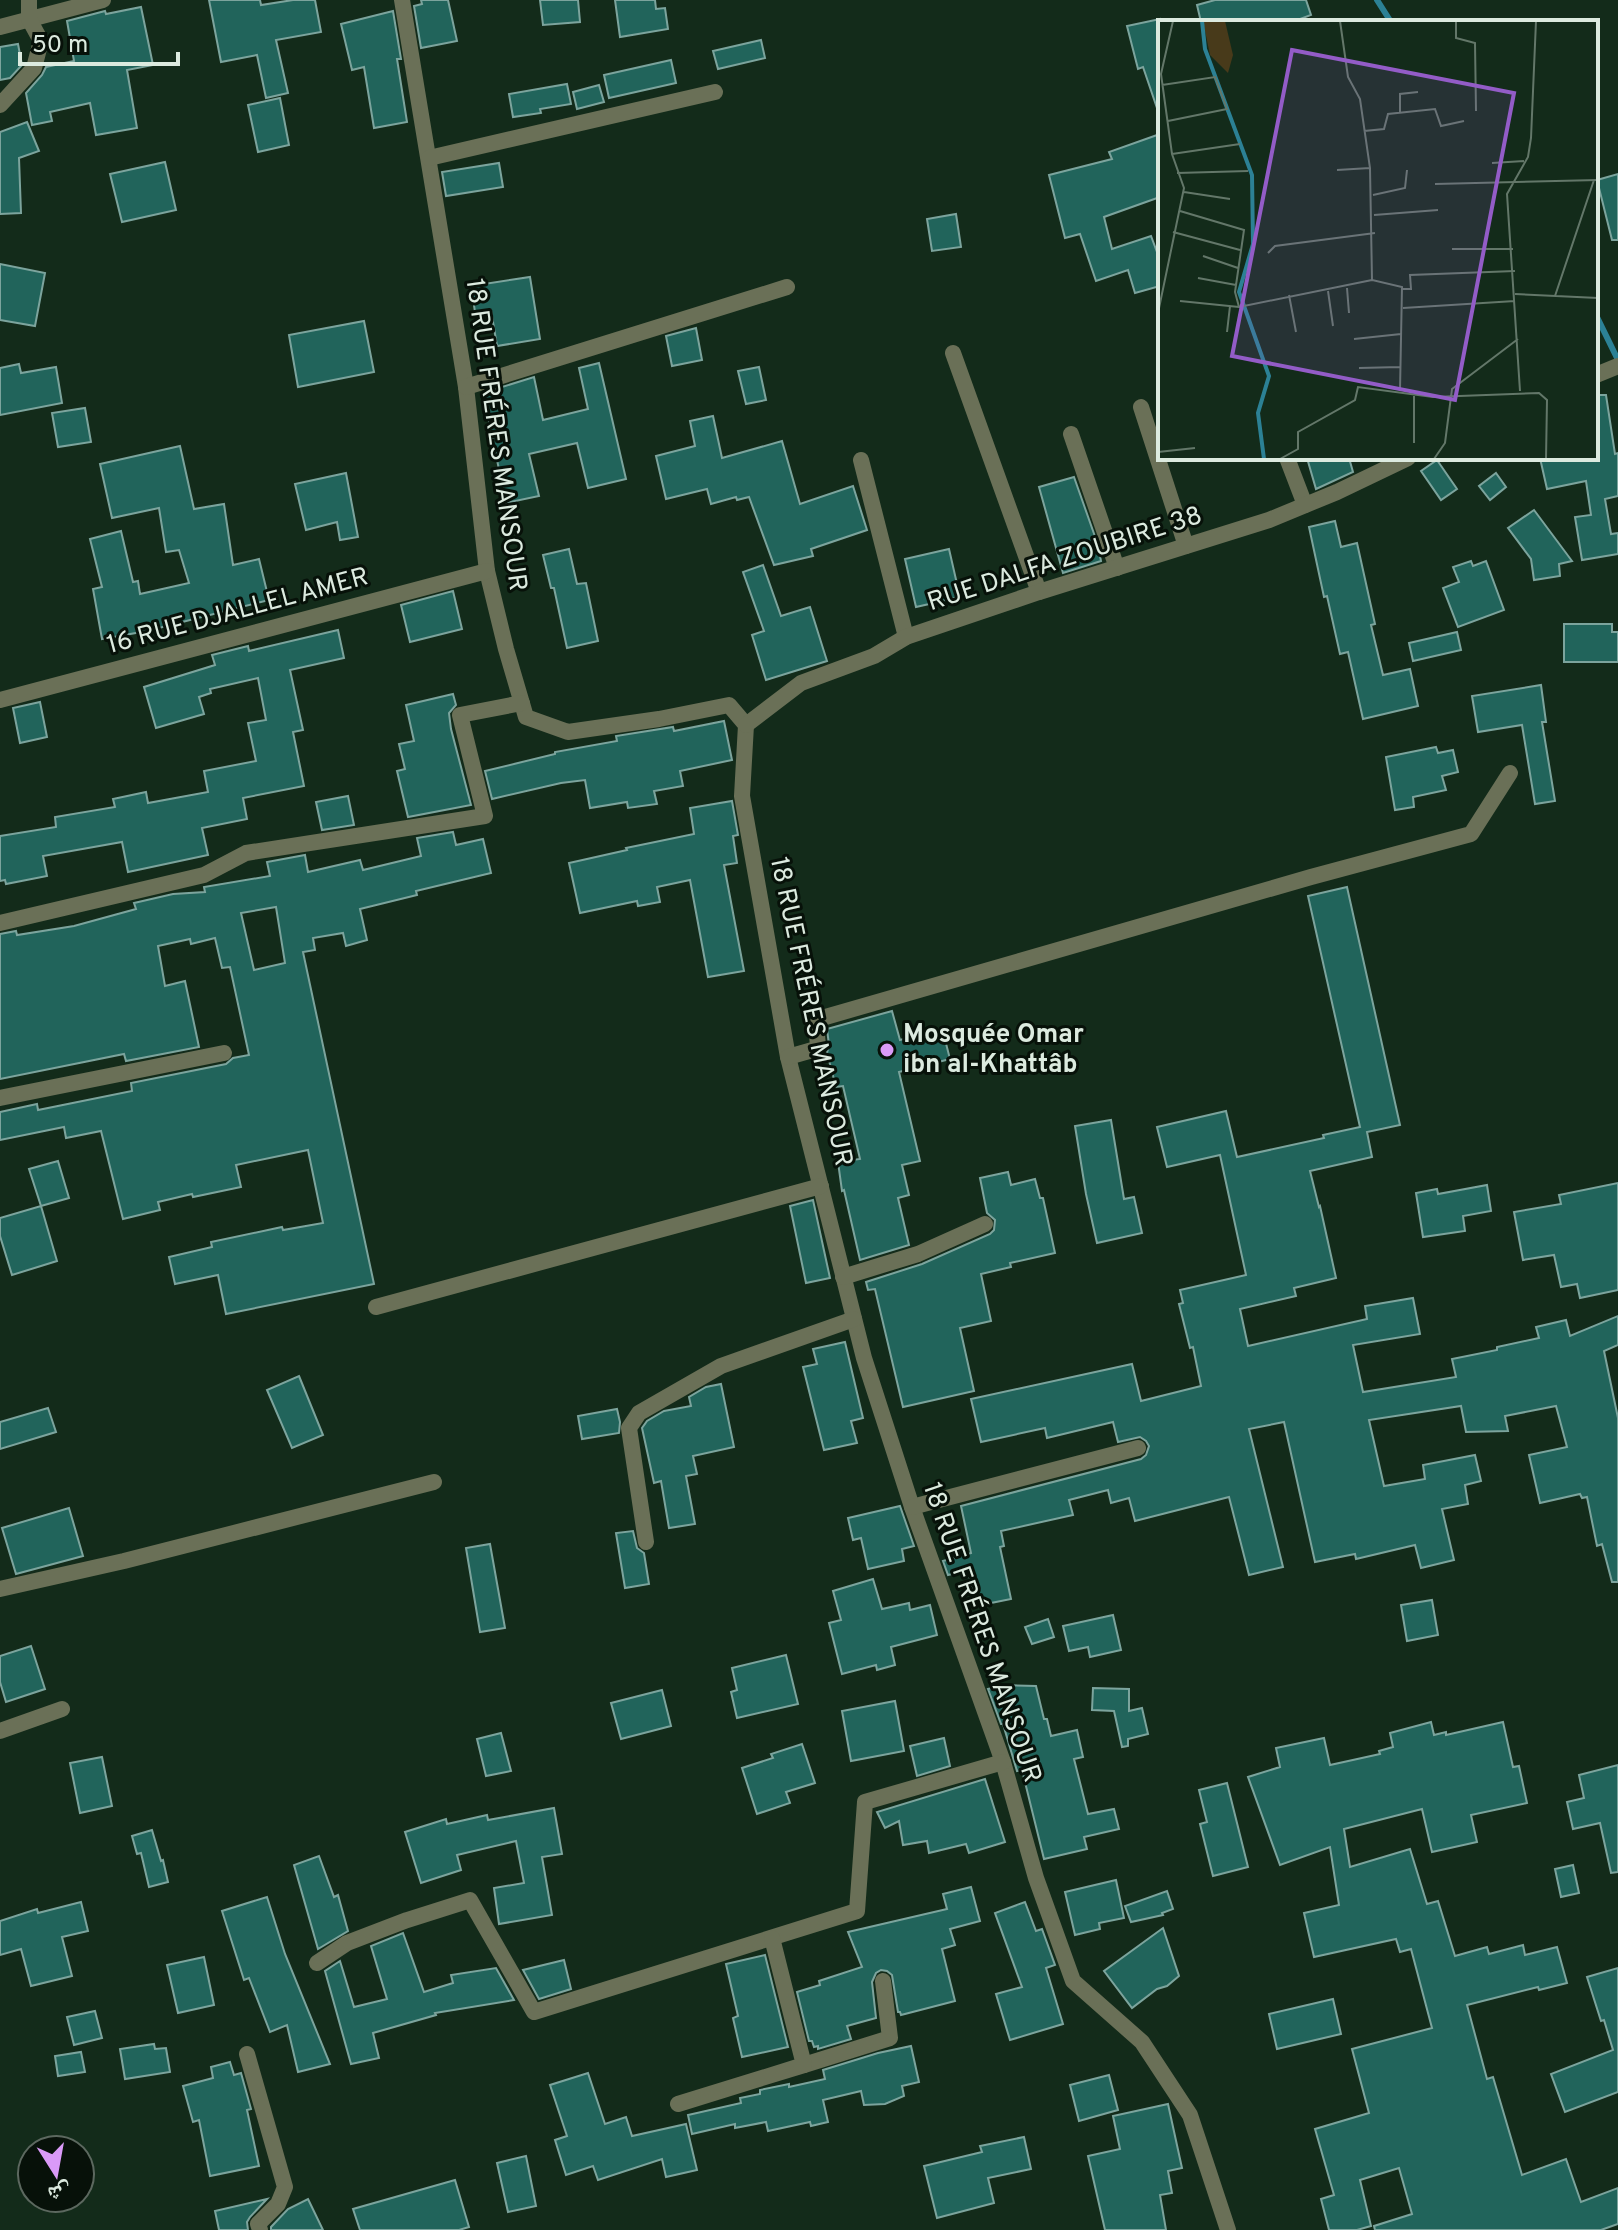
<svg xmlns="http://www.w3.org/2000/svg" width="1618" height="2230" font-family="Overpass,'Noto Naskh Arabic',sans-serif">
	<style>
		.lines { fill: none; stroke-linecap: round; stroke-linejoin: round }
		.stream { stroke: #2c8195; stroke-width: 6 }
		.building { fill: #21645b; stroke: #7ca49d; stroke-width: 2; fill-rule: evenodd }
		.street { stroke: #6a7057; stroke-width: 16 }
		.poi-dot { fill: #da9af7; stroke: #071109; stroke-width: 3 }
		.labels { text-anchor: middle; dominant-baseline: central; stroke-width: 6; stroke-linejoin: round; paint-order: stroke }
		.street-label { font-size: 26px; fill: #dceadf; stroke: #071109 }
		.poi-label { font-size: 26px; font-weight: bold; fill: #dceadf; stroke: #071109; text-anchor: start }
		.inset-river { fill: none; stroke: #2c8195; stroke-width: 4 }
		.inset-road { fill: none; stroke: #637769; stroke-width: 2 }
		.view { fill: #935cc7; fill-opacity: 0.15; stroke: #935cc7; stroke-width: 4 }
		.inset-edge { fill: none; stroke: #dceadf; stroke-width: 4 }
	</style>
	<rect width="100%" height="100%" fill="#132b1a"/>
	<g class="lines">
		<!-- stream -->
		<g class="stream">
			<polyline points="1377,0 1391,22"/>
			<polyline points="1596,315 1618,360"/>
		</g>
	</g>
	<!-- building -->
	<g class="building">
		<polygon points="209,0 260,0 261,5 293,0 315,0 321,32 276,40 288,93 266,98 257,55 221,62"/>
		<polygon points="421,0 448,0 457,41 421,48 414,6 422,4"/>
		<polygon points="540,0 578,0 580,22 543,25"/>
		<polygon points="615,0 655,0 656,9 665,8 668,29 620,37"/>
		<polygon points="1215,0 1306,0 1311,15 1292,22 1201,22 1197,5"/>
		<polygon points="141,7 153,65 127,70 137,128 96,135 90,103 50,112 52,121 32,125 26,93 42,75 46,67 74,61 67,21 105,11 106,14"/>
		<polygon points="393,11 401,59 397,59 407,122 374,128 364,67 352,70 341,24"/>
		<polygon points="1160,19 1160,108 1157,108 1143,67 1138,69 1127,26"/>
		<polygon points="761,40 765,58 718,69 713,51"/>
		<polygon points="18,44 22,65 10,78 0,80 0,47"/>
		<polygon points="671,60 676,83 609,98 604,75"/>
		<polygon points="567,84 571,104 540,109 541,113 513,117 509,94"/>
		<polygon points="599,85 604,102 577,109 573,92"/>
		<polygon points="280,98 289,145 258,152 248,105"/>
		<polygon points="27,122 39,151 19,158 21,213 0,214 0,132"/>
		<polygon points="1160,134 1160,197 1104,217 1112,249 1151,236 1160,260 1160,286 1135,293 1128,270 1096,281 1080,234 1065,238 1049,175 1112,159 1109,152"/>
		<polygon points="165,162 176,210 122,222 110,174"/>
		<polygon points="499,163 503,187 446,196 442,172"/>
		<polygon points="1618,174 1618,240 1612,240 1597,180"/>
		<polygon points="956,214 961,247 932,251 927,219"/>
		<polygon points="0,264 45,273 35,326 0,320"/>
		<polygon points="530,277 540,339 497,346 491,310 475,312 471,286"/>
		<polygon points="364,321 374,372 298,387 289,335"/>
		<polygon points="696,328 702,360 672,366 666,336"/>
		<polygon points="599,363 626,479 588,488 577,443 529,454 539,496 506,503 483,393 534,377 543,420 588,409 579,368"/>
		<polygon points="19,364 21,373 56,367 62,403 0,415 0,368"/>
		<polygon points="759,367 766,400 746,404 738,371"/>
		<polygon points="1596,395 1606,395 1615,454 1618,453 1618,496 1605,499 1611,534 1618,533 1618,554 1582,560 1575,517 1591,515 1586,481 1547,489 1540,458 1596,458"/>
		<polygon points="85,408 91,442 58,447 52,413"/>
		<polygon points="713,416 722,458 782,441 800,504 853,486 867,530 811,549 813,556 774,565 749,497 737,500 736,497 711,504 707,489 666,499 656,456 695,446 690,421"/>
		<polygon points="180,446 194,509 224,504 233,565 259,559 269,600 147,631 102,639 93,589 102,587 90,539 121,531 133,582 138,581 140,594 189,583 179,550 166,552 159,508 112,518 100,464"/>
		<polygon points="1307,458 1349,458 1353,472 1316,489"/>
		<polygon points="1437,460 1457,489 1441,500 1421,471"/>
		<polygon points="346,473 358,537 340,540 337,522 306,530 295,484"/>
		<polygon points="1496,473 1506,487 1490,500 1479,486"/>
		<polygon points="1074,477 1098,545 1101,561 1063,573 1039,487"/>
		<polygon points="1534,510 1572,561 1559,564 1560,576 1534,580 1531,559 1508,528"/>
		<polygon points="1335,521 1341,547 1357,543 1375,624 1371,625 1383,675 1410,669 1418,706 1363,719 1348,652 1340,654 1327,596 1324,597 1309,527"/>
		<polygon points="569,549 577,584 586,583 598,641 567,648 554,588 551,588 543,555"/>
		<polygon points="949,549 960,597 916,607 905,559"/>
		<polygon points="1471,561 1473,566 1486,561 1504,610 1458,627 1443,588 1459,582 1453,567"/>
		<polygon points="763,565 781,616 810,607 827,661 766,680 752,635 764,631 743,572"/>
		<polygon points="453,591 462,629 410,642 401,605"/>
		<polygon points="1564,624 1612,624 1612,632 1618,632 1618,662 1564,662"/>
		<polygon points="338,630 344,658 290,670 303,730 293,732 304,786 243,798 247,819 202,828 208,855 128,872 122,842 43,856 47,876 6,884 5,880 0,881 0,836 56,827 55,817 115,807 113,799 146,792 148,803 208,792 204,771 256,761 248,723 266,720 258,678 210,689 211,693 199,697 204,714 156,728 144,687 215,665 212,655 248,646 249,651"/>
		<polygon points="1457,632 1461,650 1413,661 1409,643"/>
		<polygon points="1541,685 1546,722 1542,722 1555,801 1535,804 1522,725 1478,732 1472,696"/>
		<polygon points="453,694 456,705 449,713 451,729 471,805 408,817 397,771 405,769 399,744 414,741 406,705"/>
		<polygon points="40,702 47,737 20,743 13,708"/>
		<polygon points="724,721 732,760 680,771 683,786 654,791 657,804 628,808 627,802 590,808 585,780 561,783 492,799 485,771 555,754 555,752 617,741 616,736 673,727 674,731"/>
		<polygon points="1436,747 1438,753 1453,750 1458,772 1442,776 1446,790 1413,797 1414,807 1395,810 1386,757"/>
		<polygon points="348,796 354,825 322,830 316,802"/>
		<polygon points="732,801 738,835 733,836 737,863 724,865 744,971 708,977 690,880 657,887 660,902 638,906 637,901 580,913 569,863 627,850 626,848 694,834 690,808"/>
		<path d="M453 832 456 845 483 839 491 873 416 891 417 895 360 909 367 940 346 946 343 933 313 938 315 950 303 952 374 1284 226 1314 218 1275 175 1284 169 1257 212 1247 211 1242 282 1227 283 1230 323 1223 308 1150 236 1165 241 1187 193 1197 192 1194 158 1202 160 1210 123 1219 101 1131 66 1138 64 1127 0 1140V1112L37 1104 38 1110 132 1091 131 1083 226 1064 233 1058 249 1055 230 967 222 968 215 938 191 944 190 939 158 946 165 986 185 981 199 1047 126 1061 124 1054 0 1079V934L16 931 17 935 74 926 136 909 134 903 173 894 205 892 204 887 270 876 267 862 305 855 308 872 360 860 363 870 421 856 417 838ZM276 907 285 963 254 970 241 913Z"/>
		<polygon points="1347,887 1400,1125 1367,1132 1372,1157 1310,1171 1319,1207 1320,1206 1336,1278 1294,1288 1296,1296 1240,1309 1248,1346 1367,1319 1365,1306 1413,1298 1420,1334 1353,1345 1363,1392 1456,1377 1452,1359 1497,1350 1497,1347 1539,1338 1536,1327 1566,1320 1570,1336 1618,1316 1618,1345 1604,1351 1618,1418 1618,1582 1612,1582 1602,1544 1597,1546 1587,1497 1582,1498 1580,1494 1540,1503 1529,1455 1567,1447 1556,1406 1505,1416 1508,1431 1466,1432 1461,1406 1369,1420 1384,1486 1425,1479 1423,1465 1475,1455 1481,1481 1465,1485 1468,1504 1442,1509 1454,1560 1421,1568 1415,1545 1356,1559 1355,1554 1315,1562 1284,1422 1249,1429 1283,1567 1249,1575 1229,1497 1135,1521 1129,1498 1111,1503 1108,1490 1069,1500 1073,1515 1001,1531 1004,1546 1000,1547 1011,1599 976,1606 968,1570 948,1575 943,1561 971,1553 961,1506 1141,1459 1146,1455 1149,1446 1146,1441 1140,1437 1118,1442 1113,1422 1047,1438 1045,1428 981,1442 971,1399 1132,1364 1141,1401 1201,1386 1193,1347 1190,1348 1179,1304 1183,1303 1180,1290 1246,1275 1220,1155 1167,1167 1157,1127 1226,1111 1237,1157 1324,1138 1323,1135 1360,1127 1308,896"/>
		<polygon points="892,1011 900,1040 942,1028 950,1059 899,1072 920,1161 902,1165 909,1195 898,1198 909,1245 860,1260 844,1190 842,1191 838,1162 860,1159 843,1086 836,1087 827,1053 829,1045 827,1029"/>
		<polygon points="1111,1120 1124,1199 1134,1197 1142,1233 1097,1243 1086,1194 1075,1126"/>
		<polygon points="58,1161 69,1198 41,1206 29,1169"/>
		<polygon points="1008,1172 1011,1185 1035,1179 1040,1198 1043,1198 1055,1253 1010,1263 1011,1267 981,1274 991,1321 960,1328 974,1391 903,1407 875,1289 868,1290 866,1282 922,1264 990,1234 994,1230 995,1220 987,1213 980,1178"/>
		<polygon points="1618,1183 1618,1290 1580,1298 1577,1284 1561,1287 1554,1255 1523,1260 1514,1212 1561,1204 1559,1195"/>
		<polygon points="1487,1185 1491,1211 1463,1216 1465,1231 1423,1237 1416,1193 1437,1189 1438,1194"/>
		<polygon points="813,1200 830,1278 806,1283 790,1206"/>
		<polygon points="41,1206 57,1261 12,1275 0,1236 0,1218"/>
		<polygon points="845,1342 863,1418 851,1421 857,1443 824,1450 803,1367 817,1364 813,1349"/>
		<polygon points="299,1376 323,1435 292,1448 267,1390"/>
		<polygon points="721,1384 734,1447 693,1456 697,1474 686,1476 695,1524 669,1528 661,1481 654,1483 642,1428 647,1421 664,1411 691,1406 689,1397 706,1387"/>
		<polygon points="48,1408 56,1432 0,1449 0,1422"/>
		<polygon points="617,1409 620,1422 619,1433 582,1439 578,1416"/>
		<polygon points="900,1506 914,1546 902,1549 904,1561 868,1569 861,1538 853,1540 848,1518"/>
		<polygon points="69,1508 83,1556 16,1574 2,1528"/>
		<polygon points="633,1531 637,1548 644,1553 649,1584 625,1588 616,1533"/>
		<polygon points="490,1544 505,1628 480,1632 466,1548"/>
		<polygon points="873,1579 882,1609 909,1603 910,1610 930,1605 937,1635 891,1647 895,1665 877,1670 876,1665 842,1674 829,1623 841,1620 833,1591"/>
		<polygon points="1432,1600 1438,1635 1407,1641 1401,1605"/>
		<polygon points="1113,1615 1121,1650 1090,1657 1088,1647 1069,1651 1063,1626"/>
		<polygon points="1048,1619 1054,1637 1032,1644 1025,1627"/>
		<polygon points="31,1646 45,1689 6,1702 0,1682 0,1656"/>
		<polygon points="786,1655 798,1704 737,1718 731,1692 737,1690 732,1668"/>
		<polygon points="1003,1685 1036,1686 1044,1719 1047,1719 1051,1736 1077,1730 1083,1757 1074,1759 1088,1814 1114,1809 1119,1829 1084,1837 1087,1849 1044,1859 1022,1770 1017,1771 1003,1724 1001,1724 988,1689"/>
		<polygon points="1093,1688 1129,1689 1129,1711 1142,1708 1148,1734 1128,1739 1128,1746 1122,1747 1114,1711 1092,1710"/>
		<polygon points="662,1690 671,1726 621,1739 611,1703"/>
		<polygon points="895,1701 904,1751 851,1761 842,1711"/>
		<polygon points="1431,1722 1434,1735 1446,1732 1446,1735 1503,1722 1513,1767 1519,1766 1527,1803 1471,1815 1477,1842 1432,1852 1422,1809 1344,1829 1350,1867 1410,1849 1427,1904 1438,1901 1455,1956 1487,1947 1489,1954 1523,1945 1525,1955 1557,1947 1567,1983 1539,1990 1538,1987 1467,2005 1487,2079 1493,2077 1522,2175 1566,2159 1581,2202 1618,2188 1618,2224 1601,2230 1375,2230 1374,2226 1412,2214 1399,2168 1360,2180 1371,2226 1357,2230 1329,2230 1321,2199 1334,2195 1315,2129 1369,2113 1352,2049 1432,2028 1411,1949 1400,1952 1396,1939 1314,1957 1304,1913 1339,1905 1330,1847 1280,1865 1248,1777 1280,1767 1276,1748 1324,1738 1330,1765 1380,1754 1379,1751 1393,1747 1390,1733"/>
		<polygon points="501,1733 511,1771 486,1776 477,1739"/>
		<polygon points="944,1738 950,1766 917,1776 910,1746"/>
		<polygon points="802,1744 815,1783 786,1792 790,1803 757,1814 742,1768 773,1758 771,1754"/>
		<polygon points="102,1757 112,1806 80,1813 70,1763"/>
		<polygon points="1618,1765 1618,1872 1611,1873 1600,1823 1573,1829 1567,1802 1584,1798 1579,1775"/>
		<polygon points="985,1779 1005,1842 969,1853 966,1844 929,1853 927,1841 903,1845 899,1821 885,1828 877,1812"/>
		<polygon points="1227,1783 1248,1867 1213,1876 1200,1824 1207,1822 1199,1790"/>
		<polygon points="554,1808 562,1854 542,1857 552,1915 499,1924 494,1888 524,1883 516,1841 457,1855 461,1870 421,1883 405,1832 446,1819 447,1824 487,1815 488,1820"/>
		<polygon points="152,1830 161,1861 163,1860 168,1882 149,1887 141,1853 137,1854 132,1836"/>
		<polygon points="319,1856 334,1897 338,1895 348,1931 318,1949 294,1865"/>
		<polygon points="1573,1865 1579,1893 1561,1897 1555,1869"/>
		<polygon points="1116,1880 1124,1918 1099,1923 1100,1929 1075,1935 1065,1892"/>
		<polygon points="971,1887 980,1921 950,1929 955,1945 942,1949 955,2001 901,2015 900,2012 898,2012 892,1975 887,1971 881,1970 876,1973 872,1982 876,2018 847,2026 851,2039 818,2049 818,2046 814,2047 812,2041 809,2041 797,1992 820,1985 819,1981 862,1967 848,1932 947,1909 943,1894"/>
		<polygon points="1167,1891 1173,1909 1162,1913 1163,1915 1131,1922 1125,1906"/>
		<polygon points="267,1897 285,1954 330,2064 298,2072 287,2025 270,2032 249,1978 244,1980 222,1911"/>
		<polygon points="81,1902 88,1931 62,1937 72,1976 31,1986 21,1949 0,1955 0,1921 37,1909 38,1913"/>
		<polygon points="1025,1902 1036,1931 1042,1929 1055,1965 1046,1968 1063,2024 1010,2040 996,1994 1022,1987 995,1913"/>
		<polygon points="1163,1928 1179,1976 1167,1986 1157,1989 1132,2008 1104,1971"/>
		<polygon points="403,1933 424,1992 453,1983 451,1975 496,1968 514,2000 435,2013 436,2015 373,2033 379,2058 351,2064 325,1971 340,1961 354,2007 387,1999 371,1946"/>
		<polygon points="765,1955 788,2047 742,2057 733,2018 738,2016 726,1964"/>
		<polygon points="204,1957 214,2005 178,2013 167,1965"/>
		<polygon points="564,1960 571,1989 539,1999 523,1970"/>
		<polygon points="1618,1968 1618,2092 1565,2112 1551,2074 1613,2050 1604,2020 1601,2021 1587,1977"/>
		<polygon points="1333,1999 1341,2034 1277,2049 1269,2014"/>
		<polygon points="95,2011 102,2038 74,2045 67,2017"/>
		<polygon points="154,2044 155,2049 166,2048 170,2072 125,2079 120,2049"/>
		<polygon points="911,2046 919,2082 902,2086 904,2096 885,2104 864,2105 861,2091 823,2100 828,2122 811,2126 810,2122 768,2131 766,2122 735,2128 735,2124 692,2134 688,2115 741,2103 740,2098 760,2094 760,2090 789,2084 789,2087 825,2079 823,2070 878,2053"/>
		<polygon points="81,2052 85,2072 58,2076 55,2056"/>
		<polygon points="230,2062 234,2075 241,2073 251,2109 247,2110 259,2166 210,2176 199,2120 193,2122 183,2086 213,2078 211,2067"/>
		<polygon points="588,2073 605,2124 626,2117 632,2136 686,2124 697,2170 666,2177 662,2159 598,2180 593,2166 566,2175 555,2140 567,2136 550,2085"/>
		<polygon points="1109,2075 1118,2110 1079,2121 1070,2085"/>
		<polygon points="1168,2104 1182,2168 1168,2171 1172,2193 1160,2195 1166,2230 1105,2230 1088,2156 1120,2149 1113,2116"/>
		<polygon points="1024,2137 1031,2169 988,2178 994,2203 937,2218 924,2166 982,2152 980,2146"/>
		<polygon points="526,2156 536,2206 508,2212 497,2163"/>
		<polygon points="455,2180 469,2227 459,2230 360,2230 353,2209"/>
		<polygon points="267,2199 250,2217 247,2222 248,2230 219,2230 215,2211"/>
		<polygon points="308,2199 323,2230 271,2230 271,2227 288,2209"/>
	</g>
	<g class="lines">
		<!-- street -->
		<g class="street">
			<polyline points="402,0 466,387 487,571 506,649 526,717 568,732 659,719 729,705 746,725 742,796 788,1057 864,1358 912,1507 1003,1762 1036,1878 1073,1981 1142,2042 1190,2115 1228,2230"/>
			<polyline points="0,27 103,0"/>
			<polyline points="0,105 34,68 41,41 29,19 29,0"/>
			<polyline points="429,158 715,92"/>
			<polyline points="953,353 1039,592"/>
			<polyline points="1596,375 1618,366"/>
			<polyline points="466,387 787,287"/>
			<polyline points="1141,407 1186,546"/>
			<polyline points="1071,434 1117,568"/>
			<polyline points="1287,458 1305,505"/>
			<polyline points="861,460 906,637"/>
			<polyline points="0,700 487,571"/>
			<polyline points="746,725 801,683 874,656 906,637 1039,592 1269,520 1337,492 1408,458"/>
			<polyline points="0,923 204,875 246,853 485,816 460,715 522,703"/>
			<polyline points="788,1057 816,1049 818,1046 816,1025 822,1018 1311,877 1471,834 1510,773"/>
			<polyline points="0,1098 224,1053"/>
			<polyline points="843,1277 918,1254 985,1224"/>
			<polyline points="376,1307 821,1186"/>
			<polyline points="912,1507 1138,1448"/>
			<polyline points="646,1542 629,1428 639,1413 721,1366 854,1319"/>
			<polyline points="0,1589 124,1561 434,1482"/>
			<polyline points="0,1731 62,1709"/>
			<polyline points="317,1963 347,1943 407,1920 470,1900 534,2012 857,1911 865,1802 1003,1762"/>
			<polyline points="247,2054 285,2187 278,2204 258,2224 260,2230"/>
			<polyline points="804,2065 890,2038 883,1981"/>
			<polyline points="678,2104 804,2065 772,1938"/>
		</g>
	</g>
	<!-- markers -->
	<circle class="poi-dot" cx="887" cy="1050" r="8"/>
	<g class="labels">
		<!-- street labels -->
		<g class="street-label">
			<text transform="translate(495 435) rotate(82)">18 RUE FRÉRES MANSOUR</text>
			<text transform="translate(1065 560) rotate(-18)">RUE DALFA ZOUBIRE 38</text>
			<text transform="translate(238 612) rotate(-15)">16 RUE DJALLEL AMER</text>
			<text transform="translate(810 1012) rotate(78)">18 RUE FRÉRES MANSOUR</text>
			<text transform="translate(981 1633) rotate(71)">18 RUE FRÉRES MANSOUR</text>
		</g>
		<!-- poi labels -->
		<g class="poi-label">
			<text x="903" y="1035">Mosquée Omar<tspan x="903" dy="30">ibn al-Khattâb</tspan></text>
		</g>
	</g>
	<!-- overview -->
	<g transform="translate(1158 20)">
		<rect width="440" height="440" fill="#132b1a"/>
		<path d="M45 1H67L75 35 70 53 52 35Z" fill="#483a1a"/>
		<path class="inset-river" d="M44 1 47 29 94 155 95 224 81 272 111 356 100 393 106 439"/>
		<path class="inset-road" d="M182 1 190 57 202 79 212 148 214 260 244 267 242 370M298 1V18L317 23 318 91M4 65 57 57 69 89 10 101M242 93V74L260 72M206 111 226 109 230 94 277 89 283 106 306 101M14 134 82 124M334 143 366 141M179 150 212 148M19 153 90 151M277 164 440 160M26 172 72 179M215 175 247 168 249 150M22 191 86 210 77 272 81 287M216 195 280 190M15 212 82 230M294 229H355M110 233 117 226 217 213M45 236 80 248M40 258 78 265M189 268 191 293M244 269H253L252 255 357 251M170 271 175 306M357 274 440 278M131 275 138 312M397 276 436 160M22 281 81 287 214 260M245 288 357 281M0 293 26 168 14 134 3 54 15 1M69 312 72 286M196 319 243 314M201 348 242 347M362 371 349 174 370 137 373 118 378 1M256 423V376M0 432 37 428M122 439 140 429V412L197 380 200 367 275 377 381 373 389 380 388 439M276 439 287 423 294 369 360 319"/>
		<path class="view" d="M134 30 356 73 297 380 74 336Z"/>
		<rect width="440" height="440" class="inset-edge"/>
	</g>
	<!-- north arrow -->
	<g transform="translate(56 2174) rotate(169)"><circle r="38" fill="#071109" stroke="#5c685f" stroke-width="2"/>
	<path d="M0-6L14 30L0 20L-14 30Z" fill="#da9af7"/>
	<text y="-12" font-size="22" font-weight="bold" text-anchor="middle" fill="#dceadf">ش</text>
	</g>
	<!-- scale -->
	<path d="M20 52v12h158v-12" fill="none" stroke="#dceadf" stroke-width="4"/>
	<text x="32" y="52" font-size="24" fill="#dceadf" stroke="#071109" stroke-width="6" paint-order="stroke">50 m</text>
</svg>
